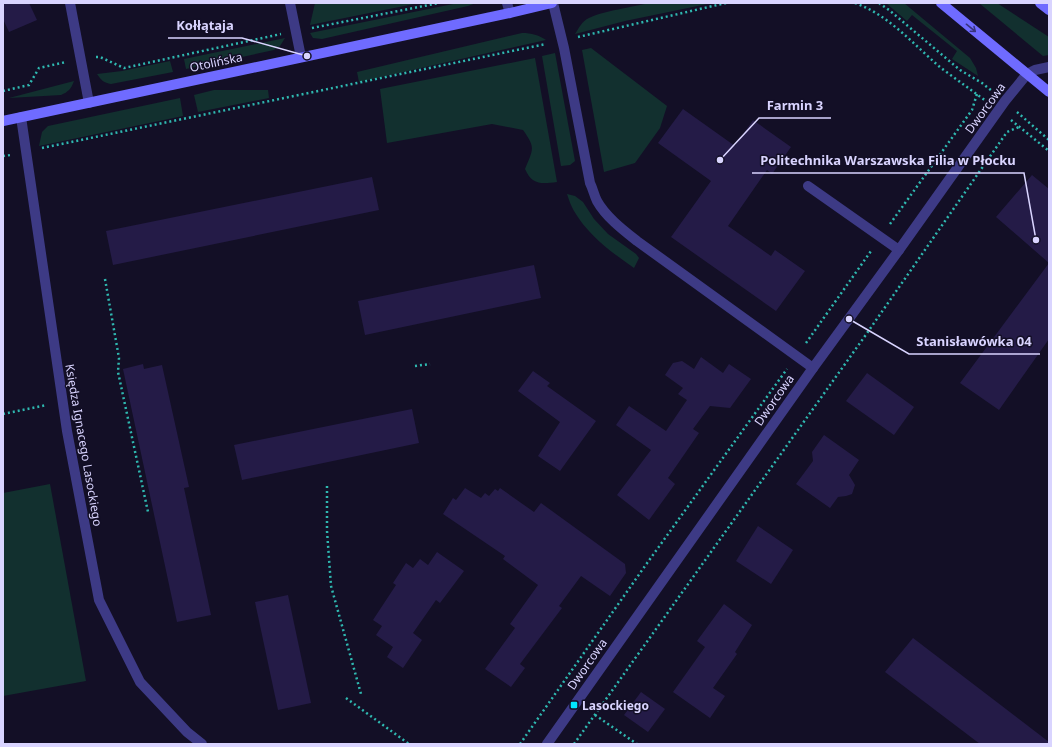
<svg xmlns="http://www.w3.org/2000/svg" width="1052" height="747" font-family="'Noto Sans',sans-serif">
	<style>
		.green { fill: #12302f }
		.building { fill: #241b47 }
		.lines { fill: none; stroke-linecap: round; stroke-linejoin: round }
		.path { stroke: #2fb8b0; stroke-width: 2.5; stroke-dasharray: 2 3; stroke-linecap: butt }
		.service { stroke: #3d3a85; stroke-width: 10 }
		.minor { stroke: #3d3a85; stroke-width: 10 }
		.tertiary { stroke: #3d3a85; stroke-width: 10 }
		.secondary { stroke: #6f6bff; stroke-width: 10 }
		.oneway { stroke: #38347d }
		.poi-dot { fill: #00e5ff; stroke: #130f26; stroke-width: 1.5 }
		.labels { text-anchor: middle; dominant-baseline: central; stroke-width: 3; stroke-linejoin: round; paint-order: stroke }
		.street-label { font-size: 12px; fill: #d9d4ff; stroke: #130f26 }
		.poi-label { font-size: 12px; font-weight: bold; fill: #d9d4ff; stroke: #130f26; text-anchor: start }
		.leader { fill: none; stroke: #d9d4ff; stroke-width: 1.5 }
		.callout-dot { fill: #d9d4ff; stroke: #130f26; stroke-width: 1.5 }
		.callout-label { font-size: 13px; text-anchor: middle; font-weight: bold; fill: #d9d4ff; stroke: #130f26; stroke-width: 3; stroke-linejoin: round; paint-order: stroke }
	</style>
	<rect width="100%" height="100%" fill="#130f26"/>
	<!-- green -->
	<g class="green">
		<polygon points="315,3 419,3 310,25"/>
		<polygon points="458,3 476,3 468,6 322,39 313,38 310,33"/>
		<path d="M649 3H712L625 21 575 34C579 28 582 21 589 18 603 11 633 7 649 3Z"/>
		<polygon points="886,3 904,3 970,58 976,68 978,76 952,59 957,51 912,15 907,21"/>
		<polygon points="979,3 997,3 1049,37 1049,55 1043,56"/>
		<path d="M522 33C532 33 538 35 546 40L359 82 357 72Z"/>
		<polygon points="285,38 280,46 274,50 186,69 184,59"/>
		<polygon points="591,48 667,106 660,128 635,163 604,172 582,50"/>
		<polygon points="555,53 575,161 570,165 561,166 542,56"/>
		<path d="M535 58 557 182C541 184 532 185 525 169 533 149 536 148 523 130L492 124 387 143 380 89Z"/>
		<path d="M170 61 173 72 111 84C104 83 101 80 97 74L122 71Z"/>
		<path d="M74 81C71 89 68 92 61 95L9 98Z"/>
		<polygon points="214,90 268,90 269,98 198,112 194,95"/>
		<polygon points="180,98 183,116 39,146 42,132 48,126"/>
		<path d="M567 194 575 196 583 202 594 219 608 234 636 254 639 258 634 268C611 252 588 235 574 211 571 206 569 200 567 194Z"/>
		<polygon points="50,484 86,681 3,696 3,493"/>
	</g>
	<!-- building -->
	<g class="building">
		<polygon points="3,3 29,3 37,20 9,32 3,19"/>
		<polygon points="683,109 735,146 753,120 791,147 772,174 767,170 728,226 771,256 775,250 805,271 776,311 671,237 711,181 658,143"/>
		<polygon points="1032,175 1049,189 1049,339 999,410 960,383 1049,263 996,217"/>
		<polygon points="372,177 379,210 113,265 106,231"/>
		<polygon points="534,265 541,298 365,335 358,301"/>
		<polygon points="701,357 723,373 729,364 751,379 730,408 710,406 693,429 699,433 668,478 675,484 649,520 617,495 651,450 616,425 629,406 666,431 687,400 678,394 683,388 665,375 673,363 682,361 694,369"/>
		<polygon points="143,364 144,369 162,365 189,487 184,488 211,615 177,622 123,369"/>
		<polygon points="533,371 550,383 547,386 596,421 560,471 538,456 560,422 518,391"/>
		<polygon points="867,373 914,407 894,435 846,401"/>
		<polygon points="412,409 419,443 242,480 234,445"/>
		<polygon points="824,435 859,460 849,475 855,485 852,494 846,496 838,497 830,508 796,484 813,461 812,452"/>
		<polygon points="465,488 481,498 485,493 489,496 495,489 498,491 500,488 534,512 541,503 625,564 626,573 610,596 581,576 559,606 562,608 520,664 525,668 511,687 485,669 515,628 510,624 538,585 503,559 505,556 443,514 453,498 456,500"/>
		<polygon points="758,526 793,550 771,584 736,561"/>
		<polygon points="437,552 464,571 440,603 436,600 413,633 422,640 403,668 387,657 393,647 376,635 382,626 373,620 396,585 393,583 406,563 413,568 420,559 428,565"/>
		<polygon points="288,595 311,703 278,710 255,602"/>
		<polygon points="724,604 752,625 735,652 737,654 713,688 725,696 710,718 673,692 705,647 697,641"/>
		<polygon points="913,638 1049,742 1049,744 980,744 885,672"/>
		<polygon points="641,692 665,709 648,732 624,715"/>
	</g>
	<g class="lines">
		<!-- path -->
		<g class="path">
			<path d="M855 3C889 15 914 45 941 68 956 79 971 90 986 101"/>
			<polyline points="879,3 889,10 960,70 982,83 992,91"/>
			<polyline points="312,28 439,3"/>
			<polyline points="578,37 726,3"/>
			<polyline points="96,57 100,57 124,68 281,34"/>
			<polyline points="3,91 29,85 39,68 66,62"/>
			<polyline points="1017,112 1049,140"/>
			<polyline points="1011,120 1049,151"/>
			<polyline points="42,148 546,44"/>
			<polyline points="3,156 11,155"/>
			<polyline points="890,224 972,110 977,94"/>
			<polyline points="105,279 119,358 118,372 148,512"/>
			<polyline points="806,343 871,251"/>
			<polyline points="415,366 430,364"/>
			<polyline points="3,414 47,405"/>
			<polyline points="327,486 327,531 331,586 361,694"/>
			<polyline points="346,698 409,744"/>
			<polyline points="595,715 637,744"/>
			<polyline points="520,744 645,566 787,369"/>
			<polyline points="574,744 865,336 1007,132 1019,127"/>
		</g>
		<!-- service -->
		<polyline class="service" points="507,3 510,13"/>
		<!-- minor -->
		<g class="minor">
			<polyline points="70,3 89,103"/>
			<polyline points="290,3 301,57"/>
			<path d="M553 3 564 48 590 183C593 189 594 195 597 201 606 217 623 230 637 241L813 368"/>
			<polyline points="21,117 67,431 99,600 140,682 187,732 202,744"/>
			<polyline points="808,186 899,250"/>
		</g>
		<!-- tertiary -->
		<polyline class="tertiary" points="547,744 813,368 899,250 1005,101 1027,74 1035,70 1049,67"/>
		<!-- secondary -->
		<g class="secondary">
			<polyline points="941,3 1049,92"/>
			<polyline points="1040,3 1049,10"/>
			<polyline points="3,121 510,13 552,3"/>
		</g>
	</g>
	<!-- one-way arrows -->
	<defs><path id="oneway-shaft" d="M-6 0H5M1.5-3L5.5 0L1.5 3" fill="none" stroke-width="1.6" stroke-linecap="round" stroke-linejoin="round"/></defs>
	<use class="oneway" href="#oneway-shaft" transform="translate(971 28) rotate(39)"/>
	<!-- markers -->
	<rect class="poi-dot" x="570" y="701" width="8" height="8" rx="2"/>
	<g class="labels">
		<!-- street labels -->
		<g class="street-label">
			<text transform="translate(216 62) rotate(-12)">Otolińska</text>
			<text transform="translate(985 108) rotate(-54)">Dworcowa</text>
			<text transform="translate(774 400) rotate(-55)">Dworcowa</text>
			<text transform="translate(84 445) rotate(80)">Księdza Ignacego Lasockiego</text>
			<text transform="translate(587 664) rotate(-55)">Dworcowa</text>
		</g>
		<!-- poi labels -->
		<g class="poi-label">
			<text x="582" y="705">Lasockiego</text>
		</g>
	</g>
	<!-- callouts -->
	<path class="leader" d="M307 56L242 38H168M720 160L759 118H831M1036 240L1024 173H752M849 319L909 354H1040"/>
	<g class="callout-dot">
		<circle cx="307" cy="56" r="4"/>
		<circle cx="720" cy="160" r="4"/>
		<circle cx="1036" cy="240" r="4"/>
		<circle cx="849" cy="319" r="4"/>
	</g>
	<g class="callout-label">
		<text x="205" y="30">Kołłątaja</text>
		<text x="795" y="110">Farmin 3</text>
		<text x="888" y="165">Politechnika Warszawska Filia w Płocku</text>
		<text x="974" y="346">Stanisławówka 04</text>
	</g>
	<!-- border -->
	<rect width="1052" height="747" fill="none" stroke="#d9d4ff" stroke-width="8"/>
</svg>
